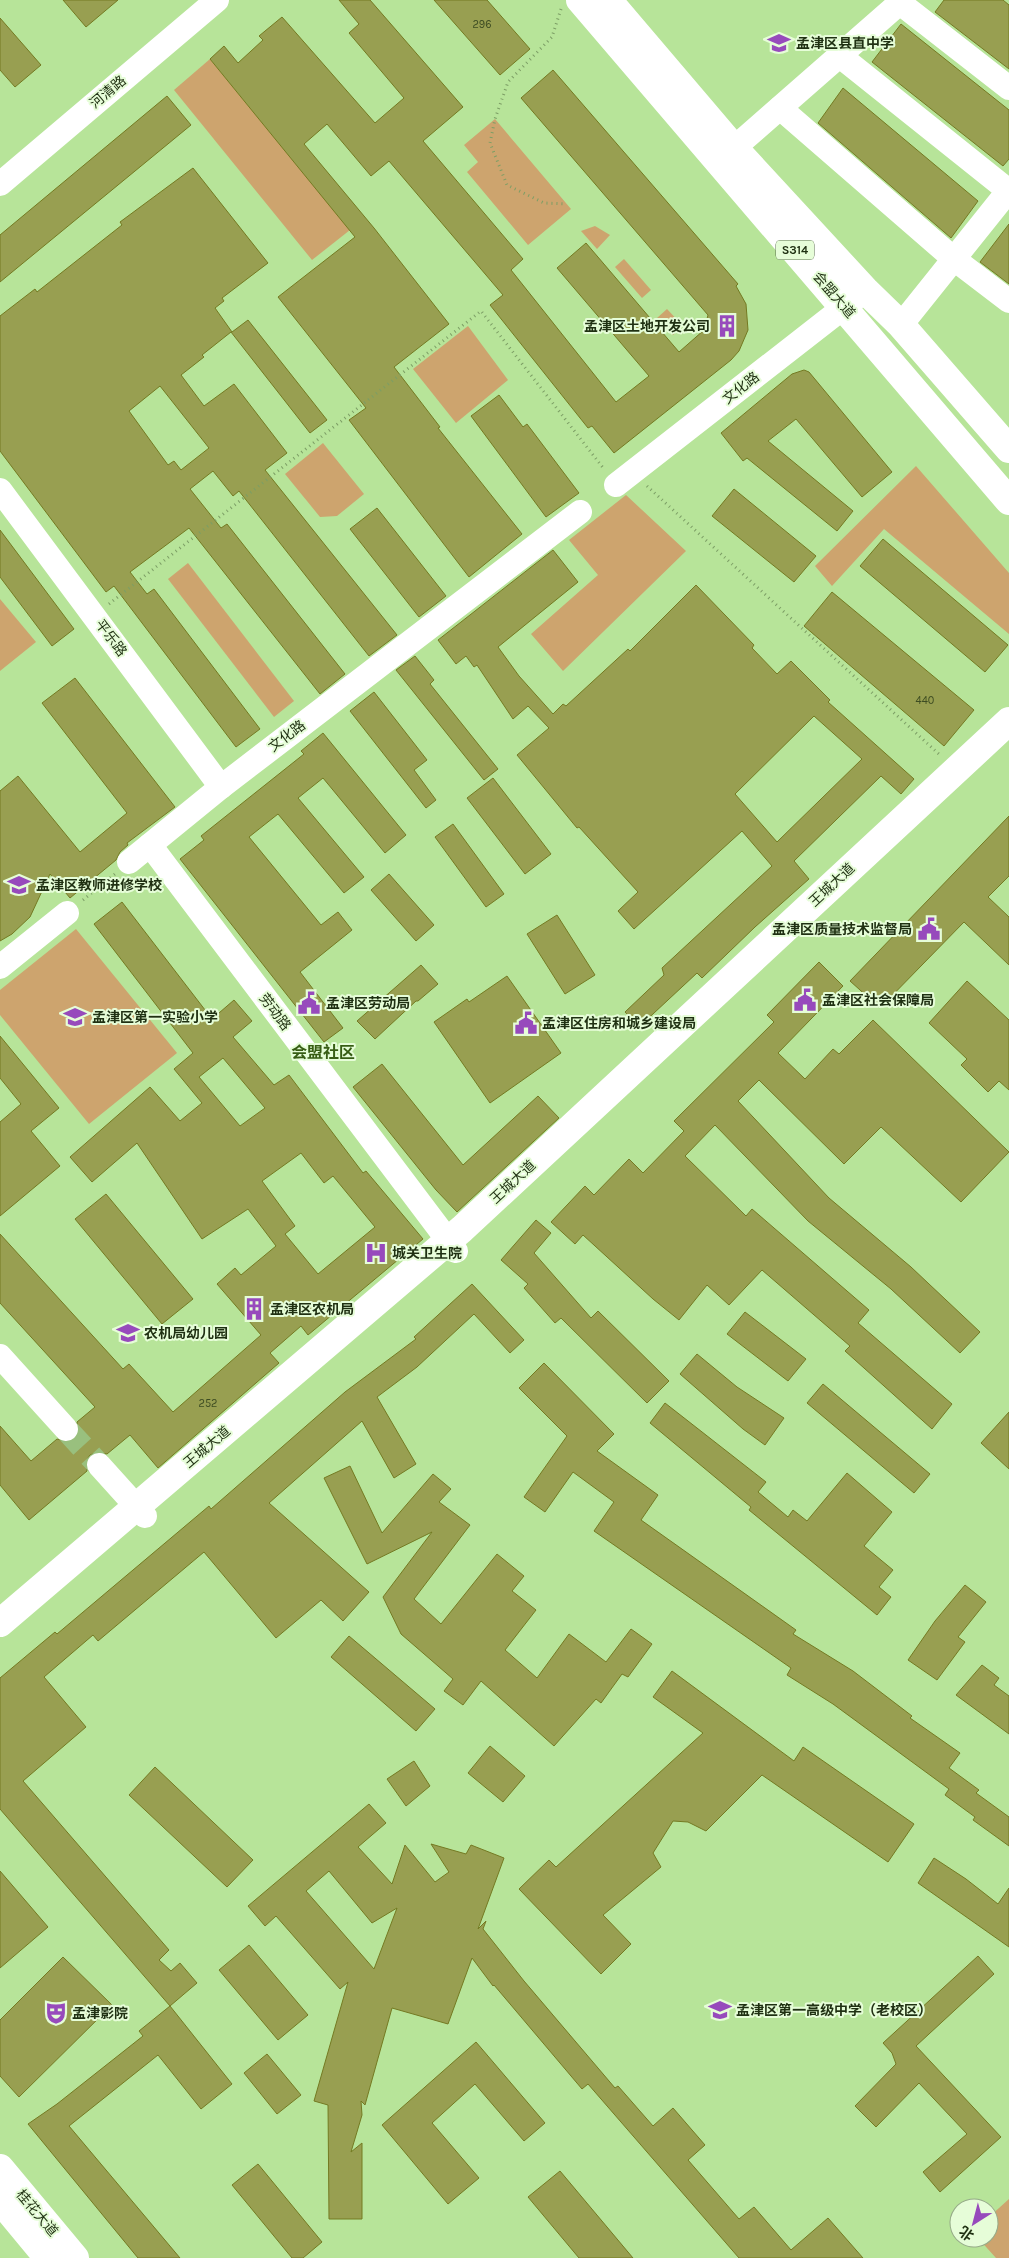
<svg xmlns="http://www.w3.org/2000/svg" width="1009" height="2258" font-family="Karla,'Noto Sans SC',sans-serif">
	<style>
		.green { fill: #cda46e }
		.building { fill: #989f51; stroke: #747a22; fill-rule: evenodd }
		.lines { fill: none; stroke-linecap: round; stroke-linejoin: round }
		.minor-tunnel { stroke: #99c07e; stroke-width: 24; stroke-dasharray: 24 12; stroke-linecap: butt }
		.path { stroke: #7c9e65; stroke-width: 3; stroke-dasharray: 1 4; stroke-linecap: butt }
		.minor { stroke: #fff; stroke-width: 24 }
		.major { stroke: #fff; stroke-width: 28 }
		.labels { text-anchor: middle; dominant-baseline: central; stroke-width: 4; stroke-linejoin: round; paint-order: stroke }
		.number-label { font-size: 11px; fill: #3d4c22 }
		.shield { fill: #e6fdd8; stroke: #5b6e4d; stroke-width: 1 }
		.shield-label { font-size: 12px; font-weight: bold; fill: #1f3012 }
		.poi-label { font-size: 14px; font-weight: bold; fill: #1f3012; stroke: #e6fdd8; text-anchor: start }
		.street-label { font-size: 14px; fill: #1f3012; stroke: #e6fdd8 }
		.quarter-label { font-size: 16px; font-weight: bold; fill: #375d14; stroke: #e6fdd8 }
	</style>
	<rect width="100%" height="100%" fill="#b7e499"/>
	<!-- green -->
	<g class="green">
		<polygon points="210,59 350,230 312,260 174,90"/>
		<polygon points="495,119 571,209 528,245 467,172 478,162 464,145"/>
		<polygon points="595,226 610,235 597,249 581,231"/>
		<polygon points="624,259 651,290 642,298 615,267"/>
		<polygon points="667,309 683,326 673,335 657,318"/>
		<polygon points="468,326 508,380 456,423 413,369"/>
		<polygon points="323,443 364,494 337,516 320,517 285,474"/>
		<polygon points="916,466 1009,573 1009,634 884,529 832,586 815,566"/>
		<polygon points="626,495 686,551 563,671 531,634 598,575 569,540"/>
		<polygon points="188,563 294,701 274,717 168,579"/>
		<polygon points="0,599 36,642 0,671"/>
		<polygon points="76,929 177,1053 89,1124 0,1015 0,990"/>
		<polygon points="1009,2199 1009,2258 996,2258 978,2238 989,2238 989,2217"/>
	</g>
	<!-- building -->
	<g class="building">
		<polygon points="63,0 118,0 86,27"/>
		<polygon points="339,0 370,0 463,107 423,141 523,259 511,270 616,402 649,376 557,268 586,243 679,352 704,330 708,315 521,98 553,70 738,284 736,286 746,304 748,330 739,351 731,360 614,453 592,426 588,428 490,305 503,295 389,161 371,176 327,124 304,144 374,228 449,324 394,367 440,427 438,428 522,534 469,577 349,420 366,408 278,297 355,237 210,59 224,46 238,63 263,40 259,36 282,17 375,123 404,98 349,33 359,24"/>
		<polygon points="434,0 487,0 530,49 500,75"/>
		<polygon points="944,0 1003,0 1009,5 1009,69 935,12"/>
		<polygon points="0,18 41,65 15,87 0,70"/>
		<polygon points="901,24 1009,110 1009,159 1003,166 872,62"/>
		<polygon points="843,88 978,201 951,238 818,123"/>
		<polygon points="167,96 191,125 0,282 0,235"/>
		<path d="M193 168 268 263 222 298 224 301 215 308 232 332 248 320 327 420 310 433 231 332 202 355 204 357 181 375 204 406 234 384 287 453 265 470 397 635 369 656 239 491 233 496 213 471 190 489 221 528 227 524 345 674 320 694 189 528 130 572 147 594 154 589 260 729 236 747 114 586 106 592 0 451V316L35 289 37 292 122 225 120 222ZM160 386 209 448 181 470 174 461 168 465 129 411Z"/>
		<polygon points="1009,224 1009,284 980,262"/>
		<polygon points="804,370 809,372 892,472 862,497 796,419 768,441 853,511 837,531 747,458 743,461 721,433 792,374"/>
		<polygon points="499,395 523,427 527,424 579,493 546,517 471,416"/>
		<polygon points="734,489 816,556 794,582 712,516"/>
		<polygon points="377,508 446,596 419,617 350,529"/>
		<polygon points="0,530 74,629 52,646 0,577"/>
		<polygon points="883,539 1008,645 985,672 860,566"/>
		<path d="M553 550 578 582 498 647 519 676 553 714 563 704 566 706 628 649 630 651 696 585 754 645 752 648 777 674 791 661 830 700 828 702 914 779 901 794 881 776 794 861 809 879 755 927 702 978 697 973 639 1027 625 1012 664 975 662 968 772 866 742 831 634 929 618 911 638 892 579 827 577 828 517 755 549 728 528 706 513 719 477 665 474 667 466 656 456 664 438 640ZM814 716 862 759 777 842 735 794Z"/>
		<polygon points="832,592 974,710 944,746 804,626"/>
		<polygon points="415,656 434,680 430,684 498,769 484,780 396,670"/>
		<polygon points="75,678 175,807 127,843 128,845 120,852 116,860 70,898 50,874 30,917 12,934 0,941 0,791 18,776 80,852 127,813 42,703"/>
		<polygon points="374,692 427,760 414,770 436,800 426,808 350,711"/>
		<polygon points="323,733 406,835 385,853 323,778 298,798 364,877 344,893 278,814 249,837 321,925 338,912 352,930 300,972 343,1028 324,1042 180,859 204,840 201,836 304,754 301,751"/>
		<polygon points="493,778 551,854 525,874 467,798"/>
		<polygon points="1009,816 1009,876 988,897 1009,917 1009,965 964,922 880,1008 850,981"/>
		<polygon points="453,824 504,894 486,907 435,837"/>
		<polygon points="389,874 434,925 416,941 371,890"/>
		<path d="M122 902 212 1019 234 1000 252 1021 233 1037 274 1085 289 1075 363 1173 366 1171 423 1239 308 1335 301 1326 270 1353 279 1363 158 1468 130 1435 107 1454 97 1452 90 1455 86 1461 87 1471 29 1520 0 1485V1426L31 1461 57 1439 68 1442 75 1439 79 1433 77 1422 95 1407 0 1303V1234L123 1369 129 1364 173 1412 261 1335 217 1284 235 1268 241 1275 276 1246 248 1209 202 1239 137 1143 92 1182 70 1157 150 1087 180 1121 202 1103 174 1069 193 1053 94 924ZM223 1058 265 1108 240 1126 199 1077ZM301 1153 324 1183 333 1176 375 1227 318 1274 285 1234 295 1226 262 1181Z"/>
		<polygon points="557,915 595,975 565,994 527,934"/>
		<polygon points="819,962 843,986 778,1053 805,1079 833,1049 839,1054 873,1020 1009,1152 961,1202 881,1127 844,1164 759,1080 738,1101 829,1198 911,1267 980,1332 960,1353 891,1289 808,1221 715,1125 685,1156 746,1216 752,1209 869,1310 858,1323 952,1404 932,1429 845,1351 850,1346 762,1270 729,1305 707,1285 679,1320 653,1299 583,1235 575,1244 551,1222 585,1186 594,1195 629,1159 643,1173 684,1131 674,1121 774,1022 767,1015"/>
		<polygon points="421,965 438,984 418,1001 416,1001 375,1039 357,1021"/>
		<polygon points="507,976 561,1053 490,1103 434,1022 467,999 469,1002"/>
		<polygon points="967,981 1009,1020 1009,1090 999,1081 988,1092 961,1065 967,1059 929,1023"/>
		<polygon points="0,1036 59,1108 31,1131 60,1166 0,1216 0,1122 21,1104 0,1078"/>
		<polygon points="382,1064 463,1165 538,1096 559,1118 457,1212 436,1190 353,1087"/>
		<polygon points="106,1194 193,1299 162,1324 75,1219"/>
		<polygon points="536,1220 551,1233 534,1253 591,1318 598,1311 669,1381 647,1403 561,1318 555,1323 524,1288 528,1284 501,1260"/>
		<polygon points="472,1284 524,1340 510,1353 474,1314 417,1367 377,1397 416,1464 394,1478 362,1421 269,1503 369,1592 343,1621 321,1600 276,1638 204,1552 98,1641 93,1635 44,1677 86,1727 23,1781 169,1950 159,1960 171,1971 180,1963 197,1983 170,2006 0,1809 0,1678 55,1632 57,1634 209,1506 211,1509 345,1392 416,1339 414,1337"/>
		<polygon points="745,1312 806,1359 788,1381 727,1334"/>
		<polygon points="697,1354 737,1387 784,1418 765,1445 743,1429 680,1374"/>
		<polygon points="544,1363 614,1434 597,1451 658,1495 641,1520 796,1630 793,1634 853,1671 912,1716 910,1718 960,1753 949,1768 979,1790 976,1793 1009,1817 1009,1846 973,1820 975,1817 945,1795 949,1789 833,1704 787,1675 791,1668 594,1531 614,1502 573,1472 545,1512 524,1497 567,1436 519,1388"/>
		<polygon points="823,1384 930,1474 914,1493 807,1403"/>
		<polygon points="665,1403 766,1482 758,1492 788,1517 793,1510 807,1521 847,1473 892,1512 864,1546 893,1570 879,1587 891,1597 877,1615 749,1510 751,1507 650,1423"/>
		<polygon points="1009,1412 1009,1469 981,1443"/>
		<polygon points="350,1466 382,1533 433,1474 451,1489 439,1502 470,1525 414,1599 441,1624 497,1554 524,1576 512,1591 536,1610 505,1650 537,1678 569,1634 606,1662 631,1629 652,1644 628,1677 622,1674 601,1703 596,1699 554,1746 481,1681 463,1705 444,1691 453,1679 401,1634 383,1597 432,1532 367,1564 324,1478"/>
		<polygon points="965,1585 986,1602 958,1637 965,1642 937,1680 908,1660 935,1621"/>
		<polygon points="349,1636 435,1709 416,1731 331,1657"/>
		<polygon points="982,1665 999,1678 994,1685 1009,1696 1009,1734 956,1695"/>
		<polygon points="672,1671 794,1761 803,1747 914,1824 888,1862 762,1775 706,1831 688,1822 673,1821 653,1853 661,1867 603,1915 631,1944 601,1974 519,1889 549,1860 556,1867 703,1733 653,1697"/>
		<polygon points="490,1746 525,1776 503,1802 468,1773"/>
		<polygon points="414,1761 430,1786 406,1806 387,1779"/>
		<polygon points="155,1767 253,1860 227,1887 129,1795"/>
		<path d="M369 1804 386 1823 358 1847 392 1884 405 1845 435 1882 449 1872 431 1844 466 1854 471 1845 504 1858 478 1929 486 1921 483 1929 524 1981 615 2088 618 2086 653 2126 673 2108 705 2145 688 2160 739 2219 754 2207 791 2250 828 2218 863 2258H739L588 2084 582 2089 494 1985 493 1986 472 1958 448 2024 392 2008 365 2105 361 2101 362 2115 351 2152 362 2143V2219H329L328 2105 314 2101 348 1982 340 1989 276 1916 265 1926 248 1906ZM329 1871 372 1923 397 1908 374 1969 306 1891Z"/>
		<polygon points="934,1858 966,1879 998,1904 1009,1888 1009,1947 918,1883"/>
		<polygon points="0,1871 48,1927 0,1968"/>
		<polygon points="249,1945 308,2015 278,2040 219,1970"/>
		<polygon points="978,1956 994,1974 916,2046 1001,2137 940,2192 923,2172 967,2134 919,2083 876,2127 855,2106 896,2064 892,2053 883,2043"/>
		<polygon points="63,1957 112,2005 19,2097 0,2076 0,2020"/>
		<polygon points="170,2006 232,2084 201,2109 158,2055 69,2126 180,2258 138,2258 28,2124 57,2104 143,2036 139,2031"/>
		<polygon points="476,2042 545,2123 524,2141 475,2084 432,2123 479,2178 448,2204 382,2125"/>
		<polygon points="267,2054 301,2095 277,2114 244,2073"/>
		<polygon points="258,2164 322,2242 303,2258 292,2258 232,2185"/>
		<polygon points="560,2171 633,2258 579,2258 528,2197"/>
	</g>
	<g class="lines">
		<!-- minor-tunnel -->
		<polyline class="minor-tunnel" points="66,1429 99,1465"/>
		<!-- path -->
		<g class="path">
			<polyline points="561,9 552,37 508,82 495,119 490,143 507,185 544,203 566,204"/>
			<polyline points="647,486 941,756"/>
			<polyline points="109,604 481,311 604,469"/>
			<polyline points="83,900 115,874"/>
		</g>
		<!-- minor -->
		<g class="minor">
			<polyline points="900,3 1009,88"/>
			<polyline points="840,56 1009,191"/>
			<polyline points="780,108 954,259 1009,301"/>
			<polyline points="734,148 903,0"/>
			<polyline points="0,184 217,0"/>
			<polyline points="901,325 1009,190"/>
			<polyline points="616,485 857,297"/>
			<polyline points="0,490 221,787"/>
			<polyline points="150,845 456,1251"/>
			<polyline points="129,862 221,787 580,512"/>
			<polyline points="0,967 67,913"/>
			<polyline points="0,1356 66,1429"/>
			<polyline points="99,1465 145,1516"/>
		</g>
		<!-- major -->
		<g class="major">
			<polyline points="580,0 1009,501"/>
			<polyline points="608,0 734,148 865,290 901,325 1009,449"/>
			<polyline points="0,1623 462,1229 1009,721"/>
			<polyline points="0,2168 75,2258"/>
			<polyline points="0,2200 48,2258"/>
		</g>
	</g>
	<!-- icons -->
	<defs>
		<symbol id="school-bare" viewBox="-9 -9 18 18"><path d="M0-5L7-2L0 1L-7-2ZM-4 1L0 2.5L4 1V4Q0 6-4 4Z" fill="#974abc" stroke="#e6fdd8" stroke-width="2.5" paint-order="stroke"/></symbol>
		<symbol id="building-bare" viewBox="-9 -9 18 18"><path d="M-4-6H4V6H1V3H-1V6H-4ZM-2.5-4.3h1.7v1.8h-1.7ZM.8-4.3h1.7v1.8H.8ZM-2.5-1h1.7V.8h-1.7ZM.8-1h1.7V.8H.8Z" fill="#974abc" stroke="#e6fdd8" stroke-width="2.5" paint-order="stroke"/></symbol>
		<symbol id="civic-bare" viewBox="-9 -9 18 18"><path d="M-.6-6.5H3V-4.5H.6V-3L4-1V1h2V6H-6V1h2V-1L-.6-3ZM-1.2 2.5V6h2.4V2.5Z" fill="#974abc" stroke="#e6fdd8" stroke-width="2.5" paint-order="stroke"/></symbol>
		<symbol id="hospital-bare" viewBox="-9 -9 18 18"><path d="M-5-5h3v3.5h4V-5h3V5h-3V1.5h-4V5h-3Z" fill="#974abc" stroke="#e6fdd8" stroke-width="2.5" paint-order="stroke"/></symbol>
		<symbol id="theatre-bare" viewBox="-9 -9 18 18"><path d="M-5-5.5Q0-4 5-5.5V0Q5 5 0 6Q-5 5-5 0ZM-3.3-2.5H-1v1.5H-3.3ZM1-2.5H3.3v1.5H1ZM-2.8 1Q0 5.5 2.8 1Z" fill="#974abc" stroke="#e6fdd8" stroke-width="2.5" paint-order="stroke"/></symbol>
	</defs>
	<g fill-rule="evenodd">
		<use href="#school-bare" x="763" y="27" width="32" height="32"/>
		<use href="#building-bare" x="711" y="310" width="32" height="32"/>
		<use href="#school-bare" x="3" y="869" width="32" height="32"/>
		<use href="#civic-bare" x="913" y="913" width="32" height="32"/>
		<use href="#civic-bare" x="789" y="984" width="32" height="32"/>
		<use href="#civic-bare" x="293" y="987" width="32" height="32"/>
		<use href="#school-bare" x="59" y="1001" width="32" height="32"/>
		<use href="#civic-bare" x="510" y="1007" width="32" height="32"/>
		<use href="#hospital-bare" x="360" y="1237" width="32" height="32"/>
		<use href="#building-bare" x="238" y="1293" width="32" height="32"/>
		<use href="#school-bare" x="112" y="1317" width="32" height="32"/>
		<use href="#school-bare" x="704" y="1994" width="32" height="32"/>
		<use href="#theatre-bare" x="40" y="1997" width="32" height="32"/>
	</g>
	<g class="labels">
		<!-- number labels -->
		<g class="number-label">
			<text x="482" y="24">296</text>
			<text x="925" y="700">440</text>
			<text x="208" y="1403">252</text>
		</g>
		<!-- shield labels -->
		<rect class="shield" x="776" y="240.5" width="38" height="19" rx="4"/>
		<g class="shield-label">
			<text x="795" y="250">S314</text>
		</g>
		<!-- poi labels -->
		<g class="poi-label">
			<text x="796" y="43">孟津区县直中学</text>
			<text x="710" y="326" text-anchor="end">孟津区土地开发公司</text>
			<text x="36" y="885">孟津区教师进修学校</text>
			<text x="912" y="929" text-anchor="end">孟津区质量技术监督局</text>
			<text x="822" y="1000">孟津区社会保障局</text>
			<text x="326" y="1003">孟津区劳动局</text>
			<text x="92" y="1017">孟津区第一实验小学</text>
			<text x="542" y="1023">孟津区住房和城乡建设局</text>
			<text x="392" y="1253">城关卫生院</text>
			<text x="270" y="1309">孟津区农机局</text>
			<text x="144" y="1333">农机局幼儿园</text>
			<text x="736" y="2010">孟津区第一高级中学（老校区）</text>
			<text x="72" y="2013">孟津影院</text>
		</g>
		<!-- street labels -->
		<g class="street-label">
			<text transform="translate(108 92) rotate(-40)">河清路</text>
			<text transform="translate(834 295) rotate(49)">会盟大道</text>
			<text transform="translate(741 388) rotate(-38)">文化路</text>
			<text transform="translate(111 638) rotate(53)">平乐路</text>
			<text transform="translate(287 736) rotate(-37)">文化路</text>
			<text transform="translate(832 885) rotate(-43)">王城大道</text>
			<text transform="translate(275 1012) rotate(53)">劳动路</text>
			<text transform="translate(513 1182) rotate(-43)">王城大道</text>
			<text transform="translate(207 1447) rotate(-40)">王城大道</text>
			<text transform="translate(37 2213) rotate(50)">桂花大道</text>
		</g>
		<!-- quarter labels -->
		<g class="quarter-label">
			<text x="323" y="1052">会盟社区</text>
		</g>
	</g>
	<!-- north arrow -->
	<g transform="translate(974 2223) rotate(216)"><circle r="24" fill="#e6fdd8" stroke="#96ab89"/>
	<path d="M0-4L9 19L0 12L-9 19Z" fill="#974abc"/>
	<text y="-8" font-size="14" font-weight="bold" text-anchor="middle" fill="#1f3012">北</text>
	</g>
</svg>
